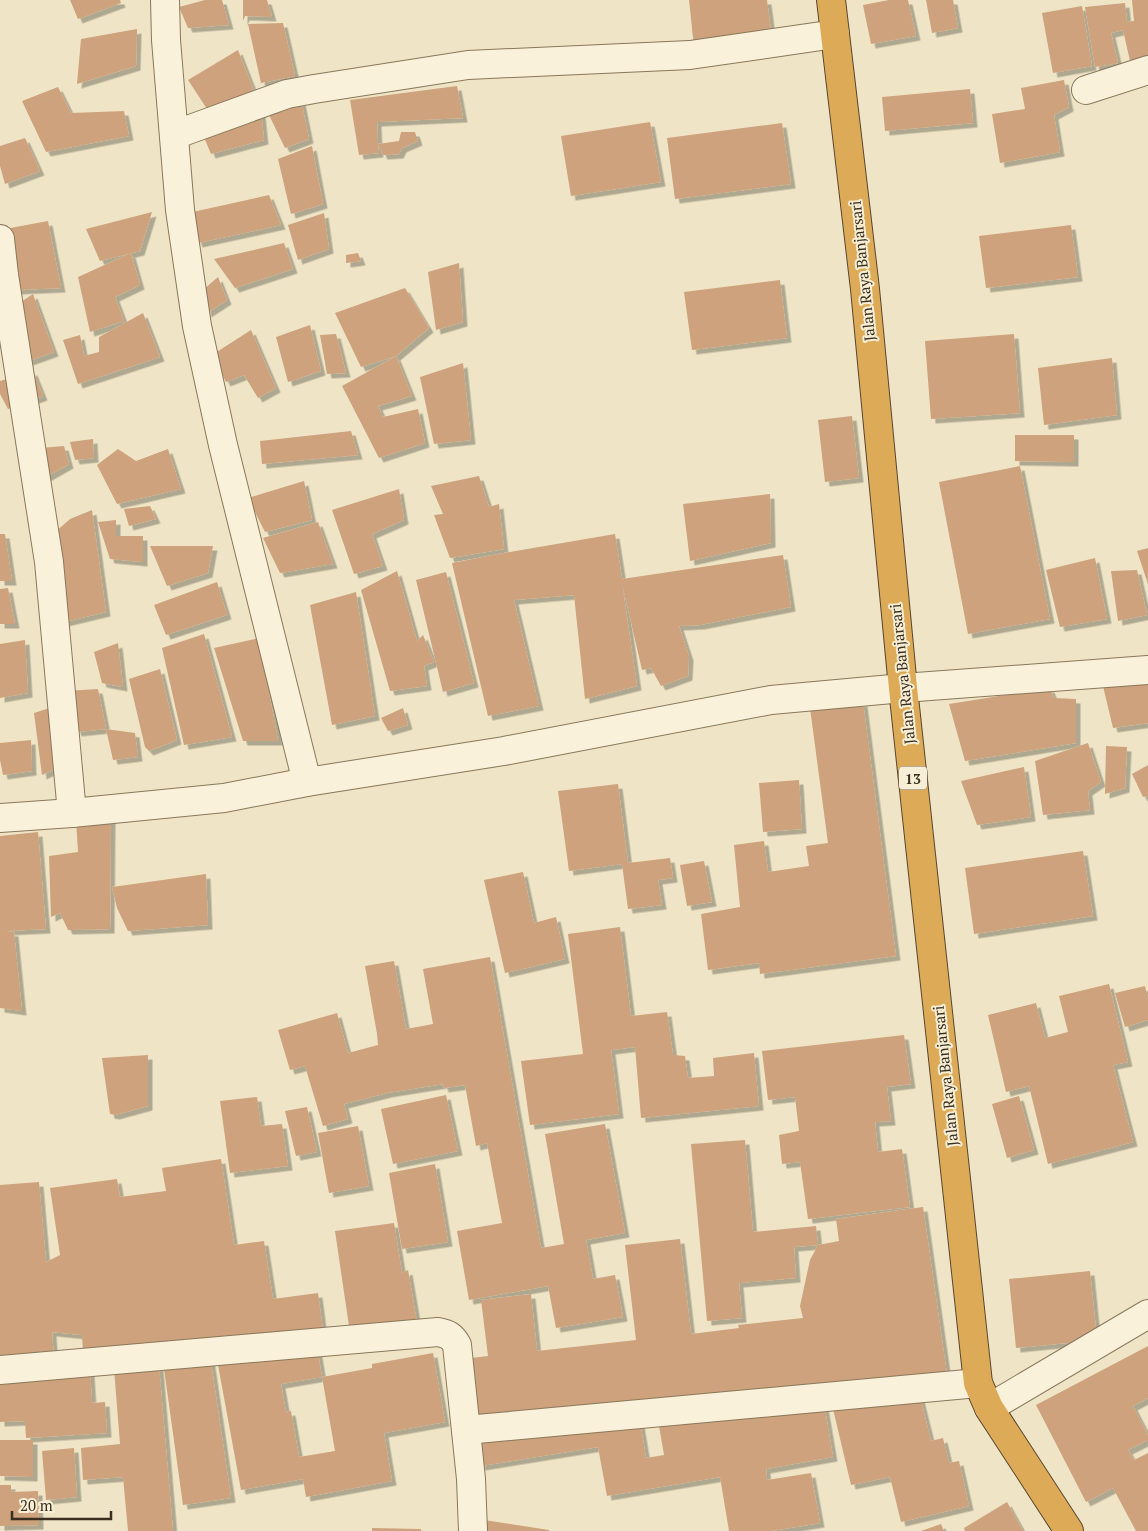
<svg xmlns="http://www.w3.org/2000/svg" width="1148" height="1531" font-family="'PT Serif',serif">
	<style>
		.building { fill: #cda27c; filter: url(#shadow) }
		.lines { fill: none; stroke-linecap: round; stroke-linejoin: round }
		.street-casing { stroke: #8a775b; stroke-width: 30 }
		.highway-casing { stroke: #58452f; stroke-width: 30 }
		.street { stroke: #f9f1d9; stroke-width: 28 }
		.highway { stroke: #ddab57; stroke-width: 28 }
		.labels { text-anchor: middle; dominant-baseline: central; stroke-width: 4; stroke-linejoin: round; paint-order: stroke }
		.shield { fill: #f6eed5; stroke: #726856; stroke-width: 1 }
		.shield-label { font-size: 14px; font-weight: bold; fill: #3a2e1f }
		.street-label { font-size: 15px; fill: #3a2e1f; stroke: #f6eed5 }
	</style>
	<defs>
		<filter id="shadow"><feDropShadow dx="4.5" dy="4.5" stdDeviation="0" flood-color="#0004"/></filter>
	</defs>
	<rect width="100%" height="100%" fill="#efe5c6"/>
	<!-- building -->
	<g class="building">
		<polygon points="70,0 120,0 121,3 78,19"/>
		<polygon points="205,0 222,0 229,25 188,28 179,7"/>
		<polygon points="243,0 267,0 272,17 245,16 243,21"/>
		<polygon points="689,0 767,0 772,39 694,47"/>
		<polygon points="889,0 908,0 916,36 871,44 863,5"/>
		<polygon points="926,0 953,0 958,28 932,33"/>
		<polygon points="1132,0 1148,0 1148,59 1130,61 1123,30 1111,33 1118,63 1095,67 1085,7 1125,3 1127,22 1134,21"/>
		<polygon points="1082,6 1092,66 1053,73 1042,13"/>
		<polygon points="283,23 295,76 261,83 248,24"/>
		<polygon points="137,29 136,66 77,84 81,39"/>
		<polygon points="238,50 257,99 211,115 188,80"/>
		<polygon points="1064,80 1069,107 1054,115 1060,152 1000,163 992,114 1025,109 1021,88"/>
		<polygon points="457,86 463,118 377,122 378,144 399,141 401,132 415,132 418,141 402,148 399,154 383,155 378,144 379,153 359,155 350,100"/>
		<polygon points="58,87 71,113 124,111 129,136 46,152 22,101"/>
		<polygon points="970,89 973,123 885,131 882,97"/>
		<polygon points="301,100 309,139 285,148 269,115"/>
		<polygon points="261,112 264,140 211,154 199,125"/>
		<polygon points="650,122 661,182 571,196 561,136"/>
		<polygon points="782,123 791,184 675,199 667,138"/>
		<polygon points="25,138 40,171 5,184 0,166 0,146"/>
		<polygon points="312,146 323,204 291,214 278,159"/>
		<polygon points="269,195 281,225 198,243 188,213"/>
		<polygon points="152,212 140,251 100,261 86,229"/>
		<polygon points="324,213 329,249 298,260 288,225"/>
		<polygon points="48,221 61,288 16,290 5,229"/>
		<polygon points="1071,225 1078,277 986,288 979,236"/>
		<polygon points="284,243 293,269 235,288 214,259"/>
		<polygon points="131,253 140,285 115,297 124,321 90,332 78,277"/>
		<polygon points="358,253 361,261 346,263 346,255"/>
		<polygon points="459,263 463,322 436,330 428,272"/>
		<polygon points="218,277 227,300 207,313 203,290"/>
		<polygon points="780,280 787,338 692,350 684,292"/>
		<polygon points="405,288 429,328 396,356 361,367 335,313"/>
		<polygon points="33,294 54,352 26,362 0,316"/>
		<polygon points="143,313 160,357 78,384 63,340 80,335 84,356 99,352 99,337"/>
		<polygon points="310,325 321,371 288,382 276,337"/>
		<polygon points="251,330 276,388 258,398 244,375 226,382 212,355"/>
		<polygon points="336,334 346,373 327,374 320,335"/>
		<polygon points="1014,334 1020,413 931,419 925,341"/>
		<polygon points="396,356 412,396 378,406 383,417 418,409 425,443 379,458 342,386"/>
		<polygon points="1112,358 1117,415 1044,425 1038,368"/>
		<polygon points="463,363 471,440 434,444 420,377"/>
		<polygon points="33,371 43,396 8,409 0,394 0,381"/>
		<polygon points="852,416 859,478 825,482 818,420"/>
		<polygon points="351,431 358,455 262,464 260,441"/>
		<polygon points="1015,435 1074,435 1074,462 1015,461"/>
		<polygon points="93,439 94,458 75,460 70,442"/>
		<polygon points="64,446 69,464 46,477 41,448"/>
		<polygon points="118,449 136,461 168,449 181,489 117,504 97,465"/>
		<polygon points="1020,466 1050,619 968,634 939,482"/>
		<polygon points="479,476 489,507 499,504 504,549 450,558 434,515 443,514 431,486"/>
		<polygon points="304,481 312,520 265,532 248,498"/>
		<polygon points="399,489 404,520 372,534 383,566 354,574 332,510"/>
		<polygon points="770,494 771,543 690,561 683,504"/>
		<polygon points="150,506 156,519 129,526 124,509"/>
		<polygon points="92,510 106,612 64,622 46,540 70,519"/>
		<polygon points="116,520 116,536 143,536 143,562 110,559 98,522"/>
		<polygon points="318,522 333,564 280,573 263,538"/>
		<polygon points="0,534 5,534 12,581 0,581"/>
		<polygon points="615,534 622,579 783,555 791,607 700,625 679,626 689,656 688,676 661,686 651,668 642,670 622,583 637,686 585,699 574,595 514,600 539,706 488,716 452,563 504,553"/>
		<polygon points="150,546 213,546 208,573 167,586"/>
		<polygon points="1148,548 1148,584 1137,551"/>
		<polygon points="1095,558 1107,619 1060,627 1046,570"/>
		<polygon points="1137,570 1147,615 1118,621 1111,571"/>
		<polygon points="397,571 417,641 423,635 434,662 424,666 427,686 390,691 361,590"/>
		<polygon points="446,572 474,683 443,692 416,580"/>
		<polygon points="217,582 227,615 166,635 154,605"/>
		<polygon points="8,588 15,624 0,624 0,589"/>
		<polygon points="356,592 375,716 332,725 310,605"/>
		<polygon points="204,634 232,737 184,745 162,648"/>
		<polygon points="259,638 278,741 243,741 214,648"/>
		<polygon points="25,640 28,693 0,698 0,644"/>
		<polygon points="118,643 123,687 102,683 94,652"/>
		<polygon points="160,669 177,740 149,751 145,747 129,679"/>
		<polygon points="1148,678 1148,723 1113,728 1102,682"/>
		<polygon points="1050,688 1054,698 1076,699 1076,743 965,761 949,704"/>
		<polygon points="98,689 106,729 77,732 66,691"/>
		<polygon points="863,702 896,956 760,974 759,963 708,970 701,914 740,907 734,845 764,841 768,872 809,866 806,846 828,843 810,708"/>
		<polygon points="62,704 76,759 42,775 34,713"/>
		<polygon points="403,708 408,725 388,731 381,718"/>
		<polygon points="106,729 135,733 138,757 113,760"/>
		<polygon points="31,740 32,771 3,775 0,760 0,743"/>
		<polygon points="1088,743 1101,782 1088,791 1090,810 1043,815 1035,761"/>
		<polygon points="1106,746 1127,747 1125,788 1105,794"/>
		<polygon points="1148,765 1148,796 1143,797 1132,774"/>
		<polygon points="1024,767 1031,817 977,825 961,781"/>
		<polygon points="799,780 802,829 763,832 759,783"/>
		<polygon points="618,784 628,863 670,858 673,878 658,880 662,905 628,909 622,864 569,871 558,791"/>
		<polygon points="111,816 110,929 68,930 60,913 51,917 49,856 78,852 76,820"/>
		<polygon points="38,832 46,929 5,931 14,932 22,1011 0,1008 0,836"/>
		<polygon points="1083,851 1093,916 974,934 965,868"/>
		<polygon points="704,861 712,902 687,906 680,865"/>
		<polygon points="523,872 534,923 556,917 565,959 505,973 484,880"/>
		<polygon points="206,874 208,925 128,931 117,908 112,887"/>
		<polygon points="620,927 631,1016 667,1012 673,1055 685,1056 688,1078 714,1076 713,1058 754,1053 759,1106 641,1118 635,1047 611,1050 619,1114 530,1125 521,1061 583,1054 568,934"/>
		<polygon points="490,957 541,1248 564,1244 545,1134 605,1124 625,1233 586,1240 593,1279 615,1275 623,1317 556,1328 548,1286 469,1300 457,1231 502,1223 487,1143 476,1146 465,1085 444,1088 443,1084 387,1093 344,1104 348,1119 323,1126 305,1066 290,1070 278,1030 337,1013 348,1053 378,1045 377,1034 365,966 394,961 406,1029 433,1024 423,969"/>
		<polygon points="1109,984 1128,1062 1113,1065 1133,1142 1048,1164 1029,1086 1006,1092 988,1015 1036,1003 1045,1038 1068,1032 1059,996"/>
		<polygon points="1145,986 1148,999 1148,1020 1125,1027 1115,993"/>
		<polygon points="904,1035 911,1084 887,1087 891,1121 875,1122 878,1152 902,1149 910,1207 808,1219 800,1162 782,1164 779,1135 799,1131 795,1097 768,1100 762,1051"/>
		<polygon points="148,1055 148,1106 115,1115 110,1114 102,1058"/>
		<polygon points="446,1095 458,1151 393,1164 381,1109"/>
		<polygon points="1019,1096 1034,1150 1007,1158 992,1104"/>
		<polygon points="257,1097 261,1126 282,1124 288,1166 230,1173 220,1101"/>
		<polygon points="307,1107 317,1152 296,1156 285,1111"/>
		<polygon points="358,1126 369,1186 329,1193 318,1133"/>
		<polygon points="745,1140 753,1232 816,1226 818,1245 794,1247 796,1278 739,1283 742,1318 707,1321 691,1144"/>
		<polygon points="221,1159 234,1245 264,1241 273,1299 318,1293 323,1331 83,1353 82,1335 52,1332 54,1359 0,1363 0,1185 39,1182 46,1262 60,1255 50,1188 117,1179 120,1197 166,1191 162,1168"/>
		<polygon points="435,1164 448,1242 402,1249 389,1173"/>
		<polygon points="923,1207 947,1375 478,1425 471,1358 488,1356 481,1300 531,1294 537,1351 636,1340 625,1245 680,1239 691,1334 739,1328 738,1325 803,1318 800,1306 810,1260 818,1245 839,1241 836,1219"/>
		<polygon points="394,1223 402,1273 408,1270 417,1323 350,1333 335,1231"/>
		<polygon points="1090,1271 1097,1340 1016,1348 1009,1279"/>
		<polygon points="1148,1346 1148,1398 1133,1406 1148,1435 1148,1440 1128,1450 1134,1460 1148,1453 1148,1531 1136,1531 1113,1488 1086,1502 1036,1405"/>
		<polygon points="317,1347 322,1377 281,1384 286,1412 291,1411 299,1457 335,1451 322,1377 372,1368 372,1364 433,1353 445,1422 384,1433 392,1481 306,1497 303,1479 241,1490 218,1365"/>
		<polygon points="210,1356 231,1498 183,1505 163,1362"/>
		<polygon points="159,1366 173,1531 128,1531 123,1477 83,1480 81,1448 120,1444 114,1369"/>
		<polygon points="90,1371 92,1403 105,1402 107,1433 26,1438 25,1421 0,1422 0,1377"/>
		<polygon points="918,1389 931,1441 943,1438 949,1463 959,1461 969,1506 901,1522 890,1477 851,1485 833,1409"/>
		<polygon points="823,1398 833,1457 766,1469 767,1480 811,1473 820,1523 771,1531 729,1531 720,1477 607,1496 598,1447 481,1466 477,1443 639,1416 646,1458 664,1455 659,1426"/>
		<polygon points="0,1440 33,1440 33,1477 0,1476"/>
		<polygon points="74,1448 77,1497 46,1500 42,1451"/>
		<polygon points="0,1485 11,1485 11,1492 38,1491 39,1525 0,1526"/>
		<polygon points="1007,1502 1023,1531 965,1531 964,1528"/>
		<polygon points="484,1520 549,1530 549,1531 483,1531"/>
		<polygon points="941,1524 944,1531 921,1531"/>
		<polygon points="372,1528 421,1529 421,1531 372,1531"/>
	</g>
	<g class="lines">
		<defs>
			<g id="street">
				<polyline points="165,0 166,40 180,210 197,326 223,445 307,782"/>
				<polyline points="1086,90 1148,70"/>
				<polyline points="174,135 287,94 314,89 468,65 690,55 835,34"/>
				<polyline points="0,239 4,275 49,562 72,813"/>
				<polyline points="0,818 72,813 224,798 307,782 504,751 771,700 903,688 1148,670"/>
				<path d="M0 1370 438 1332C448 1334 452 1336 457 1345L471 1479 473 1531"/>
				<polyline points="989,1408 1148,1314"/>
				<polyline points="466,1430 978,1383"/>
			</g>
			<polyline id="highway" points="831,0 865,289 903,688 978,1383 989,1408 1069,1531"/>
		</defs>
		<!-- street casing -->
		<use href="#street" class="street-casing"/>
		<!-- highway casing -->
		<use href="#highway" class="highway-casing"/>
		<!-- street -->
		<use href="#street" class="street"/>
		<!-- highway -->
		<use href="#highway" class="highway"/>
	</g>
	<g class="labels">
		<!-- shield labels -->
		<rect class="shield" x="899" y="766.5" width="28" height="23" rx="4"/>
		<g class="shield-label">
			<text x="913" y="778">13</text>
		</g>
		<!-- street labels -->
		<g class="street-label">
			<text transform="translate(862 271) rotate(-96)">Jalan Raya Banjarsari</text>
			<text transform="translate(902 674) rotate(-96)">Jalan Raya Banjarsari</text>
			<text transform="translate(945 1076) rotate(-96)">Jalan Raya Banjarsari</text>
		</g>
	</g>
	<!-- scale -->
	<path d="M12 1511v8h99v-8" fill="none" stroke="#3a2e1f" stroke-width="2.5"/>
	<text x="20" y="1511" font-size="15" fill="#3a2e1f" stroke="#f6eed5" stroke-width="4" paint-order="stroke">20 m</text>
</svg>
